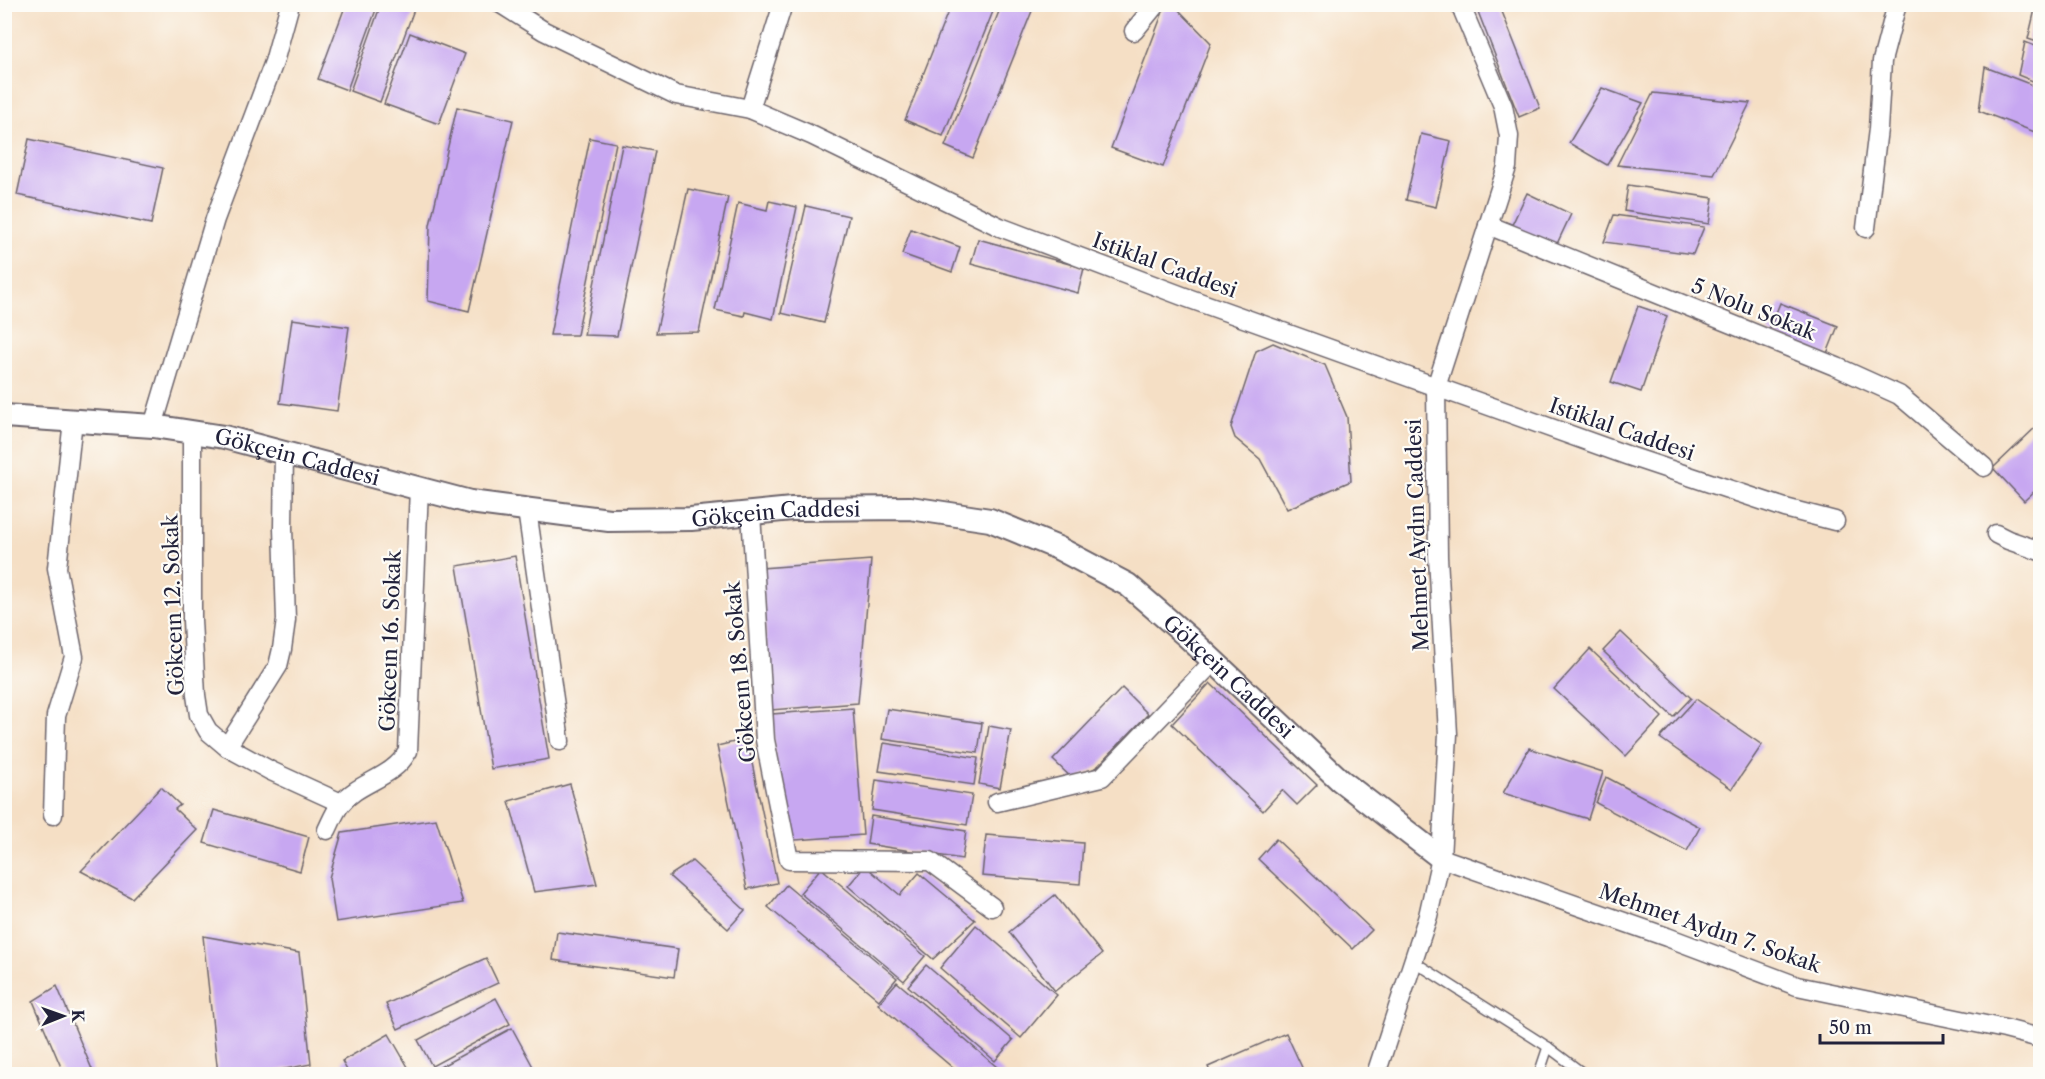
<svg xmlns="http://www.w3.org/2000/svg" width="2045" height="1079" font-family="'Libre Caslon Text',serif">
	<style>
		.building { fill: #c7a7f1 }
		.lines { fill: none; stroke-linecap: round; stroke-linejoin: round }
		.service-casing { stroke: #6c646b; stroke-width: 12 }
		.minor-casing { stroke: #6c646b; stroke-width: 21 }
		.tertiary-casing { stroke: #6c646b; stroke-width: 26 }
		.service { stroke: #fff; stroke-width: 9 }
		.minor { stroke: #fff; stroke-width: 18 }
		.tertiary { stroke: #fff; stroke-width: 22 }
		.labels { text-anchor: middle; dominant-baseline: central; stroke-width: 4.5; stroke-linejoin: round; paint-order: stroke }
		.street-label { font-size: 21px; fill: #22223b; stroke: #fdfcf7 }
	</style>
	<rect width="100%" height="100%" fill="#fdfcf7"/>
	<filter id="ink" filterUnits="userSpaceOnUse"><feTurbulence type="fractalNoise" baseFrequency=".0167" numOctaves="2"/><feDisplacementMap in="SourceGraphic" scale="12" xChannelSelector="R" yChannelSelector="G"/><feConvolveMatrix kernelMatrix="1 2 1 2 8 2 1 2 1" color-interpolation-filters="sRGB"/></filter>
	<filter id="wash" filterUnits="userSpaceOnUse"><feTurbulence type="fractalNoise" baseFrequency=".008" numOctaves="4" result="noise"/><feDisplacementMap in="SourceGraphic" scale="24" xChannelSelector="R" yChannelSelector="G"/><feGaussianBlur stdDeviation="1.35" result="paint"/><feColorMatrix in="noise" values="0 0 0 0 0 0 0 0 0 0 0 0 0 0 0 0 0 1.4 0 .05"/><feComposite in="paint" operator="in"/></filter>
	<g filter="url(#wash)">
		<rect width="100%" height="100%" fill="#f5dfc5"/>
		<g id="blocks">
			<!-- building -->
			<g class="building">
				<polygon points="346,4 378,4 347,90 318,79"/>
				<polygon points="381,4 416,4 380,102 350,91"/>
				<polygon points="951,4 996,4 943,136 905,120"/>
				<polygon points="1002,4 1023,4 1032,11 973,158 945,146"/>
				<polygon points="1166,4 1173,4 1211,43 1163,167 1111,148"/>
				<polygon points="1475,4 1499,4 1540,108 1519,117"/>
				<polygon points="2036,5 2040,5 2040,43 2028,39"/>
				<polygon points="410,33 465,54 439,124 384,104"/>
				<polygon points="2025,42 2040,48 2040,84 2018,75"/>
				<polygon points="1985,67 2040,88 2040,134 1979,111"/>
				<polygon points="1602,88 1643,103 1607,165 1569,143"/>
				<polygon points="1653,93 1750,103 1714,175 1617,165"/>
				<polygon points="457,107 513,120 469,311 428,301 430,225"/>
				<polygon points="1421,134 1451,141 1436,207 1406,200"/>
				<polygon points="590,138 616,143 577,335 550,335"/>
				<polygon points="29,139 163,168 151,224 17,195"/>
				<polygon points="622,145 655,151 617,336 584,335"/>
				<polygon points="1628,185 1713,198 1709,224 1624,211"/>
				<polygon points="688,189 728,197 699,332 656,333"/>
				<polygon points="1527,193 1571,214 1555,248 1511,227"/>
				<polygon points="769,201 797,207 773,319 745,312 744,316 715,310 738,203 767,210"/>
				<polygon points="806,206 849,216 824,323 781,313"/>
				<polygon points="1614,215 1704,227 1693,254 1604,242"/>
				<polygon points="911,229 960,247 952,272 902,254"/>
				<polygon points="978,239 1084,268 1078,293 971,264"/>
				<polygon points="1780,303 1838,326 1826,356 1768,333"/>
				<polygon points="1638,306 1667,316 1641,392 1611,382"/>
				<polygon points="292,319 349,327 337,411 280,403"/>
				<polygon points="1273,343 1325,365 1347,417 1351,481 1287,509 1260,459 1235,438 1231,427 1256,351"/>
				<polygon points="2040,423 2040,486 2024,501 1993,468"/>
				<polygon points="515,556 549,759 491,769 457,566"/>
				<polygon points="871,560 858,703 771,710 761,568"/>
				<polygon points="1621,632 1691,698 1673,717 1603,651"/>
				<polygon points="1590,649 1662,717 1626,756 1554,689"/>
				<polygon points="1210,683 1317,785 1297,805 1282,790 1263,811 1172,724"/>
				<polygon points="1122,688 1148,714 1098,766 1075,781 1053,760"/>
				<polygon points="1696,699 1762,745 1732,789 1660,738"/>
				<polygon points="853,708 863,835 782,841 772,714"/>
				<polygon points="887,709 982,723 978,753 882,739"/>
				<polygon points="989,726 1011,730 1000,788 979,784"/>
				<polygon points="747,739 777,883 747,889 717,746"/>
				<polygon points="884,743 978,758 974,785 879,771"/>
				<polygon points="1529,748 1603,772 1588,819 1503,793"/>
				<polygon points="1606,777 1700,827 1687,851 1596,803"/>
				<polygon points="876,780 972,795 967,825 872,810"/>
				<polygon points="570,784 597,884 534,892 509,801"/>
				<polygon points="161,787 180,805 175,809 197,830 132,898 81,871"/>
				<polygon points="214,810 309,837 300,871 204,843"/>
				<polygon points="871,816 966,831 962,859 867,844"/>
				<polygon points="436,819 463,903 336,922 329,878 342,833"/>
				<polygon points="986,835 1083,843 1080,884 982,876"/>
				<polygon points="1276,839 1372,930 1353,949 1258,859"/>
				<polygon points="692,861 745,910 728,929 669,876"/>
				<polygon points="865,866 900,895 919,873 975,920 933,959 848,886"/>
				<polygon points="821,868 925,956 904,981 800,893"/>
				<polygon points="786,885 897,978 879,1000 768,907"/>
				<polygon points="1055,895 1102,954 1055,991 1009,932"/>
				<polygon points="976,925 1057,995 1021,1038 940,968"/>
				<polygon points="557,932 678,949 674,977 553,960"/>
				<polygon points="203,936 299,953 311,1064 260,1074 218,1074"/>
				<polygon points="486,958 498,983 398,1029 386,1004"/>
				<polygon points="926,965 1013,1040 995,1061 908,986"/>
				<polygon points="897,982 1004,1073 1003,1074 960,1074 878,1004"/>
				<polygon points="57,986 94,1074 64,1074 33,1001"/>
				<polygon points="496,998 510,1024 432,1066 418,1040"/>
				<polygon points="512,1028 537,1074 427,1074"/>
				<polygon points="1286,1033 1305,1074 1211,1074 1208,1067"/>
				<polygon points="389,1034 412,1074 349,1074 342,1061"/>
			</g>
		</g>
	</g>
	<g filter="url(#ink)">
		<use href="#blocks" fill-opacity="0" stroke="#6c646b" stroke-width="1.5"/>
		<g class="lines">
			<defs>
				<g id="service">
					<polyline points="1413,961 1548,1047 1584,1074"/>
					<polyline points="1539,1074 1548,1047"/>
				</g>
				<g id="minor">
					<polyline points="501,4 544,31 676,95 750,109 811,135 1000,227 1185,297 1629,456 1785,508 1835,521"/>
					<polyline points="1134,31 1156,4"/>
					<polyline points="750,109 783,4"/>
					<polyline points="1488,225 1837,367 1899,395 1984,467"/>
					<polyline points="1866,228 1878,129 1882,61 1897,4"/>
					<polyline points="153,426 215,219 274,62 290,4"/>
					<polyline points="192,432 192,620 196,695 199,715 208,731 227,747 271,771 341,803"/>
					<polyline points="527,510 560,741"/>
					<polyline points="751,513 765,740 789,860 930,861 992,907"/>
					<polyline points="1996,534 2008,540 2040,551"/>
					<polyline points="227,747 278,666 282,649 286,620 283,528 284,452"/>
					<polyline points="997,802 1102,777 1214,661"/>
					<polyline points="53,815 56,716 74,657 57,568 73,420"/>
					<path d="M327 830C331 822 335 811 341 804 359 781 393 779 408 751L419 488"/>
					<polyline points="1441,858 1667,937 1797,986 2005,1029 2040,1038"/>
					<polyline points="1376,1074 1428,916 1441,858 1448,734 1438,557 1436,387 1507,167 1509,136 1503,106 1460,4"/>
				</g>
				<g id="tertiary">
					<path id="s1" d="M4 416 153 426 224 437 470 502 609 520 691 519 792 509 910 508 990 520 1058 548 1128 585 1189 638 1340 780 1441 858"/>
				</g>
			</defs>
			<!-- service casing -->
			<use href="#service" class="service-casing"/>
			<!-- minor casing -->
			<use href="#minor" class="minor-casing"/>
			<!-- tertiary casing -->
			<use href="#tertiary" class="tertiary-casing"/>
			<!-- service -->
			<use href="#service" class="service"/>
			<!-- minor -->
			<use href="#minor" class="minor"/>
			<!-- tertiary -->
			<use href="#tertiary" class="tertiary"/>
		</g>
	</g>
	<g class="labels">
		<!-- street labels -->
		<g class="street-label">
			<text transform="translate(1165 265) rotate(20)">Istiklal Caddesi</text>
			<text transform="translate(1754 309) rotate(22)">5 Nolu Sokak</text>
			<text transform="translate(1622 429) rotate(19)">Istiklal Caddesi</text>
			<text stroke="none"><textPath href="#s1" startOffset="297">Gökçein Caddesi</textPath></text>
			<text stroke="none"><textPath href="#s1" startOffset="783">Gökçein Caddesi</textPath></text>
			<text transform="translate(1417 535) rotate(-92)">Mehmet Aydın Caddesi</text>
			<text transform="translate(173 605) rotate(-92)">Gökceın 12. Sokak</text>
			<text transform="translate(390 641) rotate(-88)">Gökceın 16. Sokak</text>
			<text transform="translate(740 672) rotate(-95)">Gökceın 18. Sokak</text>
			<text stroke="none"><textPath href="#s1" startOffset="1287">Gökçein Caddesi</textPath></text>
			<text transform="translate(1710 928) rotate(19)">Mehmet Aydın 7. Sokak</text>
		</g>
	</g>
	<!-- margin -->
	<rect width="2045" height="1079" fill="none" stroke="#fdfcf7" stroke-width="24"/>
	<!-- north arrow -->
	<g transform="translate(63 1016) rotate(89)" stroke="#fdfcf7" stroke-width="4.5" paint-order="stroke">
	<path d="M0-4.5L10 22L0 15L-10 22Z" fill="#22223b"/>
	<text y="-9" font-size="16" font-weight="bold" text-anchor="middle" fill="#22223b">K</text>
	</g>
	<!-- scale -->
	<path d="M1820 1034v9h123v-9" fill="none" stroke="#22223b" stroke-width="3"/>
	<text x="1829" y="1034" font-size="18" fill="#22223b" stroke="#fdfcf7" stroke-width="4.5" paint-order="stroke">50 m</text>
</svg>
